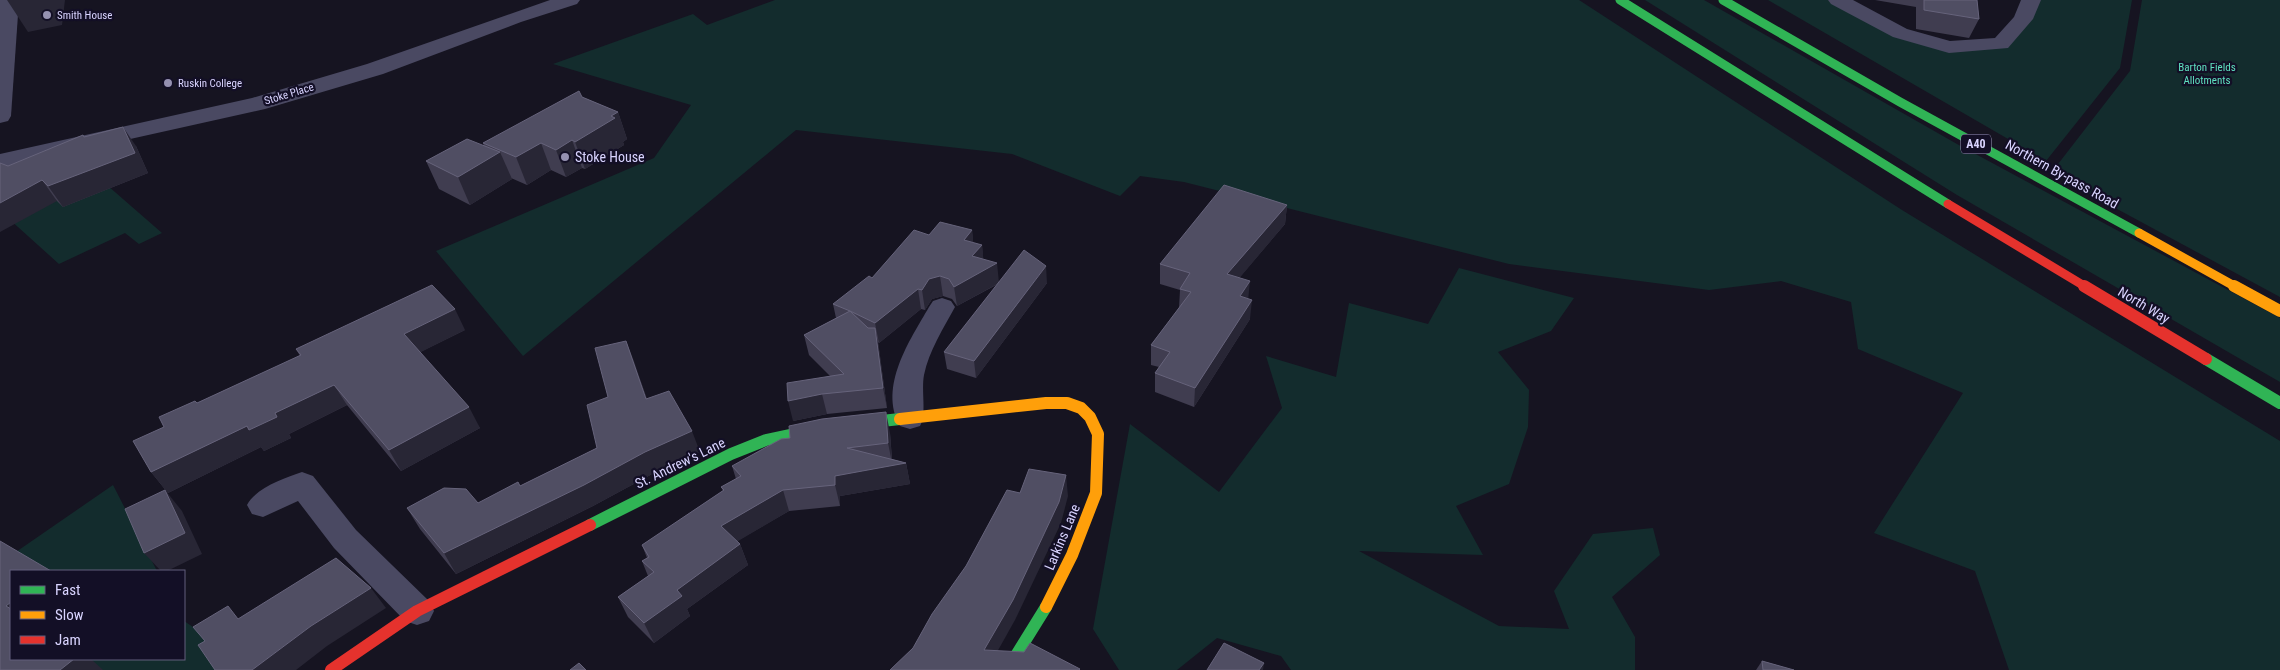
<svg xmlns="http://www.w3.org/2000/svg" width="2280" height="670" font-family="'Roboto Condensed',sans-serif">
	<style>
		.green { fill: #132c2d }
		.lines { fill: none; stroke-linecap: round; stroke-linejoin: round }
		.street { fill: #4a4962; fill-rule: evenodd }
		.fast-far1 { stroke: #30b455; stroke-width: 9 }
		.fast { stroke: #30b455; stroke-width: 12 }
		.slow-far1 { stroke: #ff9f0a; stroke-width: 9 }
		.slow { stroke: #ff9f0a; stroke-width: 12 }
		.jam-far1 { stroke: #e5322d; stroke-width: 9 }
		.jam { stroke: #e5322d; stroke-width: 12 }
		.wall { fill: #403d50 }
		.shaded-wall { fill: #282635 }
		.building { fill: #504e63; stroke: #66637b }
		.poi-dot { fill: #9591b1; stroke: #130f26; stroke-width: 2 }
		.labels { text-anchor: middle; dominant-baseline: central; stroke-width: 4.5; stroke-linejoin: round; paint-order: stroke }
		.far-poi-label { font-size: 11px; fill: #d9d4ff; stroke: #130f26; text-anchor: start }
		.far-park-label { font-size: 11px; fill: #5fe0c0; stroke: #130f26 }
		.far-street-label { font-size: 11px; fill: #d9d4ff; stroke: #130f26 }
		.shield { fill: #130f26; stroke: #9e99be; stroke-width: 1 }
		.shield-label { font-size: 12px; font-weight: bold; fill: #d9d4ff }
		.poi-label { font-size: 14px; fill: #d9d4ff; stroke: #130f26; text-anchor: start }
		.street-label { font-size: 14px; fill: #d9d4ff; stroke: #130f26 }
	</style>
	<rect width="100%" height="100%" fill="#161421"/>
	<!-- green -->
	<g class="green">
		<polygon points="775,0 1579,0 1902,210 2280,441 2280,670 2009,670 1975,571 1874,533 1963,393 1858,349 1851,302 1781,281 1709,290 1509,264 1184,182 1140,176 1120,196 1012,154 796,130 523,356 436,251 654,158 691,105 553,64 693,14 707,25"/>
		<polygon points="1645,0 1704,0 1957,144 2280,318 2280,382 1957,195"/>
		<polygon points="1768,0 1838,0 1949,47 2001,44 2031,0 2132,0 2120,68 2046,161"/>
		<polygon points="2142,0 2280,0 2280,297 2069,183 2074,177 2055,168 2130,71"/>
		<polygon points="100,179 162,233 139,244 125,233 59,264 8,218"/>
		<polygon points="1459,268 1574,298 1551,331 1498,352 1529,390 1528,427 1509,484 1456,506 1483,555 1359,551 1499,626 1569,629 1554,591 1593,534 1653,528 1660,555 1612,597 1635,637 1635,670 1291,670 1281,656 1217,638 1177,670 1119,670 1093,629 1130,424 1219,492 1282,408 1266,356 1336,377 1349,303 1428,324"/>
		<polygon points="113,485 157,571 11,571 11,659 184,659 184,621 196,629 212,650 216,670 0,670 0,563"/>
	</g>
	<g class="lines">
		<!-- street -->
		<g class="street">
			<polygon points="0,0 19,0 11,116 8,121 0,123"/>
			<polygon points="550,0 580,0 577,4 521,22 383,74 265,109 0,168 0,154 252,98 367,64"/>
			<polygon points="1828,0 1853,0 1907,29 1950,41 1995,38 2014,17 2021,0 2041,0 2033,19 2008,48 1949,53 1893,37 1831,4"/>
			<path d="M942 298 951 301 955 307C943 329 929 351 924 375 921 391 927 414 920 426L910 429 900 426C878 387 910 340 929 307L933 301Z"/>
			<path d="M302 472 313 476 356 530 429 601 434 611 429 621 417 625 405 621 334 548 298 501 263 517 252 514 247 505C256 488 284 478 302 472Z"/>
		</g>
		<!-- fast-far1 -->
		<g class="fast-far1">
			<polyline points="1620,0 1948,204"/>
			<polyline points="1723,0 1900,102 2139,233"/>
		</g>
		<!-- fast -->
		<g class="fast">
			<polyline points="2206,359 2280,403"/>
			<polyline points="590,525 731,454 766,440 827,427 900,419"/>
			<polyline points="1007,670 1046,607"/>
		</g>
		<!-- slow-far1 -->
		<polyline class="slow-far1" points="2139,233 2236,287"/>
		<!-- slow -->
		<g class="slow">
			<polyline points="2234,286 2280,311"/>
			<polyline points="900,419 1046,403 1067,403 1081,408 1090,417 1098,434 1096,493 1072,555 1046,607"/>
		</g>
		<!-- jam-far1 -->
		<polyline class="jam-far1" points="1948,204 2086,287"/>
		<!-- jam -->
		<g class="jam">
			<polyline points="2084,286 2206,359"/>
			<polyline points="331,670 417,611 590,525"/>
		</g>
	</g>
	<!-- wall -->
	<g class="wall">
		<polygon points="1875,0 1977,0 1979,19 1969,38 1916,29 1916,7"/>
		<polygon points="582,97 618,112 627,139 623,142 624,145 585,169 582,168 566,177 551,170 527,185 511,178 512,179 470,205 439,189 426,161 484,146 483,143"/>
		<polygon points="84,137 136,146 148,173 63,207 57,201 8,166"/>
		<polygon points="1287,205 1285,224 1239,278 1248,298 1250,319 1194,407 1155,392 1155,373 1159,367 1151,365 1151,345 1179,308 1180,290 1160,284 1160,264"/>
		<polygon points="972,230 973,243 982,245 983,259 999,282 1047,283 976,378 947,369 944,352 998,284 957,306 952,299 943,296 932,299 925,310 921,309 879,343 878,342 887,408 827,414 793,421 830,376 809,355 804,335 836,318 833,304 872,278 929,235"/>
		<polygon points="465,330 420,352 480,428 401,471 347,405 289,434 291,438 264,451 261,447 168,493 151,472 164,427 197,403 300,356 296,349"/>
		<polygon points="626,341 647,399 700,452 654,473 593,506 456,574 420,529 407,508 478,503 520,486 597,448 608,397"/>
		<polygon points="890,433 892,459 906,463 910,484 840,496 840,506 789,511 737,541 740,544 748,565 687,609 690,616 654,643 628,617 618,597 648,576 642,561 647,558 642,545 723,491 721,487 736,479 732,466"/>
		<polygon points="1762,661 1794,670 1756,670"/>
	</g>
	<!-- shaded-wall -->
	<g class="shaded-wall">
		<polygon points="7,0 65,0 62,25 28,32"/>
		<polygon points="618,112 627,139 623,142 624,145 585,169 575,142"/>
		<polygon points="123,127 136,146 148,173 63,207 48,186"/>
		<polygon points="572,140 582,168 566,177 556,150"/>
		<polygon points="541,143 551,170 527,185 516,157"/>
		<polygon points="500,152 512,179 470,205 458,177"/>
		<polygon points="42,180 57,201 0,232 0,203"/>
		<polygon points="1287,205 1285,224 1226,294 1227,274"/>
		<polygon points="972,230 974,250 964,240"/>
		<polygon points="982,245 984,265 997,263 999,283 957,306 954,287 972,256"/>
		<polygon points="1046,266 1047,283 976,378 974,361"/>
		<polygon points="940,276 943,296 932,299 925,310 922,290 929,279"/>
		<polygon points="1250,281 1248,301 1240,296"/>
		<polygon points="918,289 921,309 879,343 875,323"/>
		<polygon points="1252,300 1250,319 1194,407 1195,388"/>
		<polygon points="455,309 465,330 415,355 404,334"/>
		<polygon points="875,328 879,348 887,408 883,388"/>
		<polygon points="626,341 634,361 654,420 646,399"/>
		<polygon points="334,385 347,405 289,434 291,438 264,451 261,447 168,493 151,472"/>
		<polygon points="822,394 827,414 793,421 788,401"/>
		<polygon points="469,407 480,428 401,471 389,450"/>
		<polygon points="886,412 890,433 892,463 888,443"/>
		<polygon points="692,431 700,452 654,473 593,506 456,574 444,553 645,452"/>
		<polygon points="906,463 910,484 840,496 840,506 835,485 835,476"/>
		<polygon points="1066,475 1068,496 1061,523 1015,620 987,670 984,650"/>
		<polygon points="165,490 182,511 202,554 167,571 161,571 144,553"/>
		<polygon points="783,490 789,511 728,547 721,526"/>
		<polygon points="740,544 748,565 687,609 690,616 654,643 644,623 677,590"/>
		<polygon points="371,588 386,608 327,646 296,670 252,670 311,626"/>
		<polygon points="11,602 11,610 6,606"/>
		<polygon points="74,659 91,659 103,670 60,670"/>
		<polygon points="1264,663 1263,670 1259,670"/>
	</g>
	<!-- building -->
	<g class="building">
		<polygon points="1924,0 1977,0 1979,19 1924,10"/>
		<polygon points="579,91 582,97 618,112 611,116 615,118 575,142 572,140 556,150 541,143 516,157 483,143"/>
		<polygon points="123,127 135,153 48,186 42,180 0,203 0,163 8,166 83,135 84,137"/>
		<polygon points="467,139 500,152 458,177 426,161"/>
		<polygon points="1224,185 1287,205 1227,274 1250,281 1240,296 1252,300 1195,388 1155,373 1170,352 1151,345 1191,292 1180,289 1190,273 1160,264"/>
		<polygon points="940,222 972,230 964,240 982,245 972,256 997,263 954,287 949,279 940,276 929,279 922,290 918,289 875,323 850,311 868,328 875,328 883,388 822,394 788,401 787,383 844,374 804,335 850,311 833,304 869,276 872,278 914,230 929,235"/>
		<polygon points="1024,250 1046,266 974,361 944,352"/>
		<polygon points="432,285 455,309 404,334 469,407 389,450 334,385 275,413 277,417 249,430 247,426 151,472 133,441 164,427 159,417 195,401 197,403 301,355 296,349"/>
		<polygon points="626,341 646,399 669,391 692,431 645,452 584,485 444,553 407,508 444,488 466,489 478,503 518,482 520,486 597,448 587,405 608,397 595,348"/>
		<polygon points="886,412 888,443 847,448 906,463 835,476 835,485 783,490 721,526 740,544 677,590 682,596 644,623 618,597 654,572 642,561 649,557 642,545 724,490 721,487 741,476 732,466 781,439 790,438 789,426 822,419"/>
		<polygon points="1029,469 1066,475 1059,502 1013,600 984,650 1024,652 1030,643 1080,669 1079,670 890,670 913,648 932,614 966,566 1007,490 1020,493"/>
		<polygon points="165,490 185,533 144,553 125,509"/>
		<polygon points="0,541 51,571 11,571 11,602 6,606 11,609 11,659 74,659 60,670 0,670"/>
		<polygon points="336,558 371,588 311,626 252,670 215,670 198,645 205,641 193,627 228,606 238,619"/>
		<polygon points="1224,643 1264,663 1259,670 1207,670"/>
		<polygon points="1762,661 1794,670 1763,670"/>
		<polygon points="579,663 586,670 570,670"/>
	</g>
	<!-- markers -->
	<g class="poi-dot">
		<circle cx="47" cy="15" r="5"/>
		<circle cx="168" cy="83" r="5"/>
		<circle cx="565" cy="157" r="5"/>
	</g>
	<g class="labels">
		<!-- far-poi labels -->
		<g class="far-poi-label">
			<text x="57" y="15">Smith House</text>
			<text x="178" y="83">Ruskin College</text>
		</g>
		<!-- far-park labels -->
		<g class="far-park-label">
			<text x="2207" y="67">Barton Fields<tspan x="2207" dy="13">Allotments</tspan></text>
		</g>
		<!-- far-street labels -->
		<g class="far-street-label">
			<text transform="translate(289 94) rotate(-17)">Stoke Place</text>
		</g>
		<!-- shield labels -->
		<rect class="shield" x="1961" y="134.5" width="30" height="19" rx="4"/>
		<g class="shield-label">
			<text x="1976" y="144">A40</text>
		</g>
		<!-- poi labels -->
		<g class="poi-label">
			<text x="575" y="157">Stoke House</text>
		</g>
		<!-- street labels -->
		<g class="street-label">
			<text transform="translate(2062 174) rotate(29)">Northern By-pass Road</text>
			<text transform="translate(2144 305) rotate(31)">North Way</text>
			<text transform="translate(680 463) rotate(-26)">St. Andrew's Lane</text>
			<text transform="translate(1062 537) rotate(-67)">Larkins Lane</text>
		</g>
	</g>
	<!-- legend -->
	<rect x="10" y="570" width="175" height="90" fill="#130f26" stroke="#625e7d"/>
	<rect x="20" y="586" width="25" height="8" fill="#30b455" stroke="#625e7d"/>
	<text x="55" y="595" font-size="15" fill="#d9d4ff">Fast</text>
	<rect x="20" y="611" width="25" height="8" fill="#ff9f0a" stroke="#625e7d"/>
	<text x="55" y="620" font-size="15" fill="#d9d4ff">Slow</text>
	<rect x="20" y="636" width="25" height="8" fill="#e5322d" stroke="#625e7d"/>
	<text x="55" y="645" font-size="15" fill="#d9d4ff">Jam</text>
</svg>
